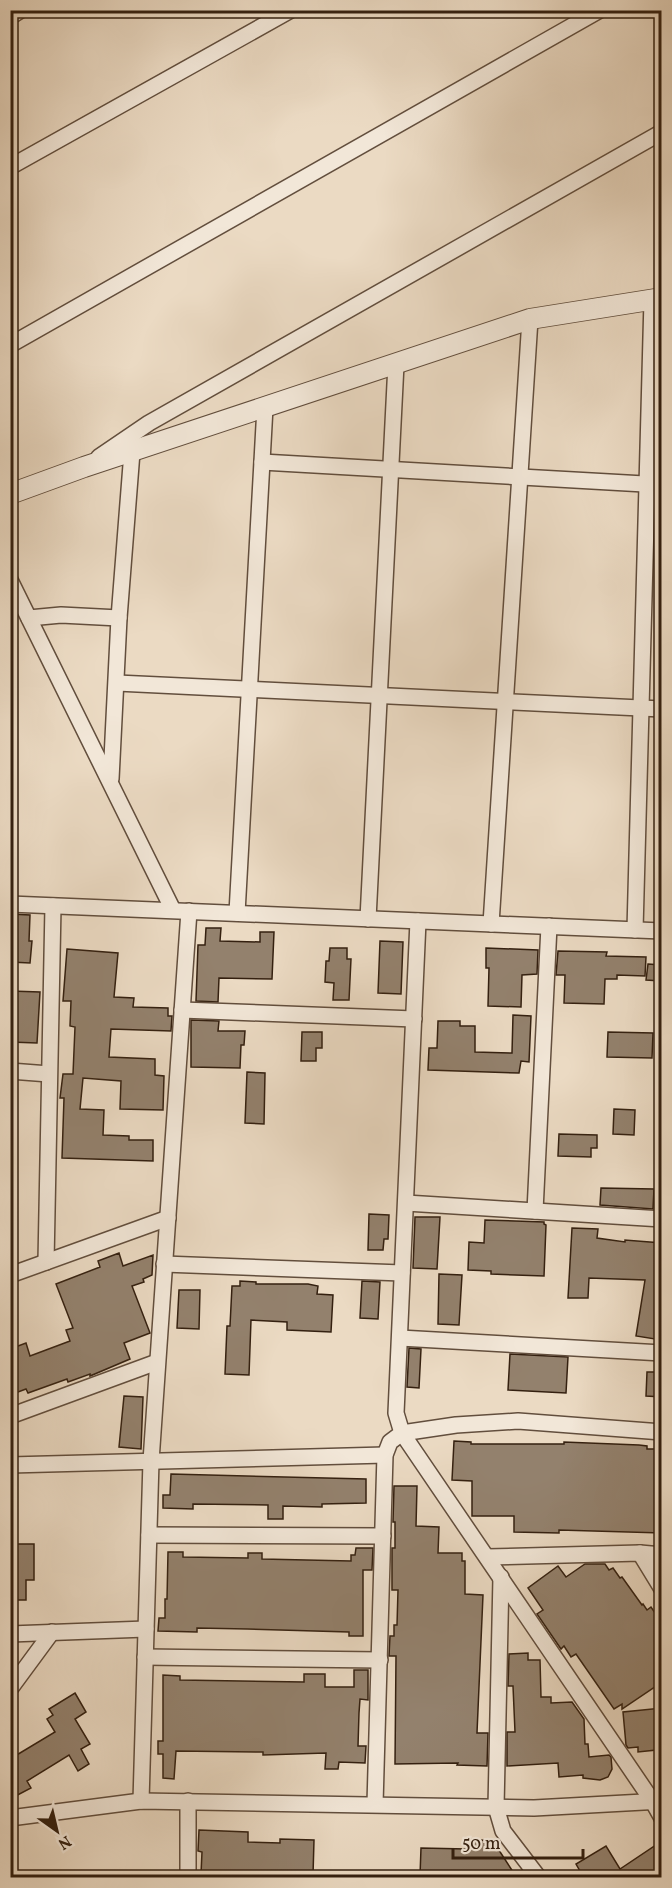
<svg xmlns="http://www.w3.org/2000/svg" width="672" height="1888" font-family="Vollkorn,serif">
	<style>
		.building { fill: #93816d; stroke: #342010; stroke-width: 1.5 }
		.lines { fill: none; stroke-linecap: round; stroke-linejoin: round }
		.minor-casing { stroke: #624e3d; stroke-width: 18 }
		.tertiary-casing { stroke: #624e3d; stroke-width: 22 }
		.minor { stroke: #f2e7d8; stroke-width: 15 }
		.tertiary { stroke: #f2e7d8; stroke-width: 20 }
	</style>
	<rect width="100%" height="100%" fill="#ebdac3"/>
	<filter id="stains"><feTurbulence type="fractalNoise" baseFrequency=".00333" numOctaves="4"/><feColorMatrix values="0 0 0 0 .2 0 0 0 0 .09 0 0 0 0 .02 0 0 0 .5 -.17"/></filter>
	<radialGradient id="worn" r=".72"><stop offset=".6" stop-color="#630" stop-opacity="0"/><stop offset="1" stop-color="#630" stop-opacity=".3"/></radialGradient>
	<!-- building -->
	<g class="building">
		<polygon points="10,914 30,915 29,941 32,941 30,963 10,962"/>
		<polygon points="206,928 221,928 220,941 260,942 260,932 274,932 272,979 219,978 218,1002 196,1001 198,945 205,945"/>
		<polygon points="380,941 403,942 401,994 378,993"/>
		<polygon points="330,948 347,948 347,959 351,959 349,1000 333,1000 334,983 325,982 326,961 329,961"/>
		<polygon points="486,948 538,950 537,974 522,975 521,1007 488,1006 489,968 486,968"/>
		<polygon points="67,949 118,953 114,997 134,998 133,1007 168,1008 168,1016 172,1016 171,1031 111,1029 109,1057 155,1059 155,1075 164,1076 163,1110 120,1109 121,1081 83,1078 80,1109 104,1110 103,1135 129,1136 129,1140 153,1140 153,1161 62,1158 64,1098 60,1098 63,1074 73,1074 75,1027 70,1026 71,1001 63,1001"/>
		<polygon points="558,951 607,952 606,956 646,957 645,976 617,975 617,979 605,979 604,1004 564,1003 565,975 556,975"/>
		<polygon points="648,964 661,965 661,981 646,980"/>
		<polygon points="10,991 40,992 37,1043 10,1042"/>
		<polygon points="513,1015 531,1016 529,1062 521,1061 519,1073 428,1070 429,1048 437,1048 438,1021 460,1021 460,1026 475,1026 475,1052 512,1053"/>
		<polygon points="191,1020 219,1021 218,1031 245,1031 244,1045 241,1045 240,1068 191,1067"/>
		<polygon points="302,1032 322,1032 322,1048 316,1048 316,1061 301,1061"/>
		<polygon points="608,1032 653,1033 652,1058 607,1057"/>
		<polygon points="247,1072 265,1073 264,1124 245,1123"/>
		<polygon points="614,1109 635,1110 634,1135 613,1134"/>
		<polygon points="559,1134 597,1135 597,1148 591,1148 591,1157 558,1156"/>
		<polygon points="601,1188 654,1189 653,1209 600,1205"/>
		<polygon points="369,1214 389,1215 388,1239 384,1239 383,1250 368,1250"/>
		<polygon points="415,1217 440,1217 437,1269 413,1268"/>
		<polygon points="485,1220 544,1222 544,1224 546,1225 544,1276 491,1274 491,1271 468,1270 469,1242 484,1243"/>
		<polygon points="572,1228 598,1229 597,1238 625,1242 625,1240 662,1243 662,1326 657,1326 655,1339 636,1336 645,1280 589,1278 588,1298 568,1298"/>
		<polygon points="119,1253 123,1266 153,1255 152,1275 143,1279 144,1282 132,1286 150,1333 124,1343 130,1359 90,1376 90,1374 68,1382 67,1379 28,1393 26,1389 10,1395 10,1349 26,1343 30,1356 70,1341 66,1330 73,1328 56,1284 100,1267 98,1261"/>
		<polygon points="439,1274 462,1275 459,1325 438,1324"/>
		<polygon points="240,1281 256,1282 256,1284 308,1284 318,1286 317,1294 333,1295 331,1332 287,1330 287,1322 251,1320 249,1375 225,1374 227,1326 230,1326 232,1286 240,1286"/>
		<polygon points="362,1281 380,1282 378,1319 360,1318"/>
		<polygon points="179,1290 200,1290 199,1329 177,1328"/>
		<polygon points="409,1348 421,1349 419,1388 407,1387"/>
		<polygon points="510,1354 568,1357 566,1393 508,1390"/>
		<polygon points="647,1372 662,1372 662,1397 646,1396"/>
		<polygon points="124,1396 143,1397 141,1449 119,1447"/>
		<polygon points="454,1441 471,1442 471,1444 564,1444 564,1442 639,1445 647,1446 647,1449 662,1449 662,1533 559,1530 559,1533 514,1532 514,1516 472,1516 472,1481 452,1480"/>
		<polygon points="171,1474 366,1479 366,1503 322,1504 322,1507 283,1506 283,1519 268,1519 268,1505 193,1504 193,1509 163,1508 163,1495 170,1495"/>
		<polygon points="394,1486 417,1486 416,1526 439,1527 438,1553 462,1553 462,1561 465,1561 465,1594 483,1595 477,1733 488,1733 487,1766 457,1765 458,1763 395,1764 396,1656 389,1656 390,1636 394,1636 394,1625 397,1625 398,1590 392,1590 392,1548 395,1548 395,1522 393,1522"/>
		<polygon points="11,1544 34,1544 34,1580 26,1580 26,1600 10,1600"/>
		<polygon points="356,1548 373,1548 372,1570 363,1570 363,1636 349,1636 349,1632 247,1629 197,1628 197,1632 158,1631 159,1618 165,1618 165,1599 167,1599 168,1552 183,1552 183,1557 248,1558 248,1553 262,1553 262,1559 351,1561 351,1555 355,1555"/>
		<polygon points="585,1564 605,1564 609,1570 613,1568 620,1578 622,1577 642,1605 643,1604 647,1610 651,1607 662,1623 662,1682 622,1709 622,1704 614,1709 576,1654 571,1657 564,1646 561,1649 537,1614 543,1610 528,1588 558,1566 566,1577"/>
		<polygon points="528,1653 528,1660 540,1660 541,1697 551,1697 551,1703 572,1702 584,1719 585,1744 588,1744 589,1757 609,1755 611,1757 612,1769 608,1777 600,1780 583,1778 583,1775 559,1777 558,1763 507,1766 507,1732 515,1732 513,1686 508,1686 509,1654"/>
		<polygon points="354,1670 368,1670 368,1700 360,1699 359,1713 358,1746 366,1746 365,1763 339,1762 338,1769 325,1769 326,1753 263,1755 263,1752 176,1751 174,1779 163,1778 163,1754 158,1754 158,1741 163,1741 163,1675 180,1676 180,1680 304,1682 304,1674 325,1674 325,1687 354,1687"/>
		<polygon points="75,1693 86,1712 75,1719 90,1744 81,1749 89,1764 78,1771 69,1755 27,1781 31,1788 10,1799 10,1759 55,1732 47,1719 53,1715 49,1709"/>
		<polygon points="662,1708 662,1746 655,1747 656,1750 638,1752 638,1747 628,1748 626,1745 623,1712"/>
		<polygon points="199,1830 248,1832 248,1842 280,1843 280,1839 314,1840 313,1875 246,1872 246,1875 201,1874 202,1852 198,1851"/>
		<polygon points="468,1839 493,1841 517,1878 420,1876 421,1848 467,1849"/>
		<polygon points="662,1841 662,1878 584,1878 576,1864 606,1846 620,1869"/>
	</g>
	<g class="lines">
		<defs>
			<g id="minor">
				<polyline points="10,17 21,10"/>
				<polyline points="10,167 291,10"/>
				<polyline points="10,345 600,10"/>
				<polyline points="99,457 149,423 662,132"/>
				<polyline points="262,462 662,485"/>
				<polyline points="10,580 173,910"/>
				<polyline points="29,618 61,615 119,618"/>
				<polyline points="117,683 662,709"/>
				<polyline points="111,779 119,618 132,452"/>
				<polyline points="10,904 662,931"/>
				<polyline points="237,913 265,407"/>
				<polyline points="368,919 396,364"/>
				<polyline points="491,924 530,319"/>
				<polyline points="635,930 652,300"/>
				<polyline points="182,1010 414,1019"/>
				<polyline points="10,1071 49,1074"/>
				<polyline points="406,1203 662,1219"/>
				<polyline points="535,1211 549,926"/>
				<polyline points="46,1262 53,906"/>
				<polyline points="164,1264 402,1273"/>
				<polyline points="10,1275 168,1218"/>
				<polyline points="400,1338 662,1353"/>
				<polyline points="10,1416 157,1362"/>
				<polyline points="662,1432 518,1421 456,1425 402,1433 653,1802 662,1818"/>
				<polyline points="10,1465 385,1455"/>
				<polyline points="149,1535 383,1536"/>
				<polyline points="640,1553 662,1589"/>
				<polyline points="487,1557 640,1553 662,1555"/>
				<polyline points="501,1577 496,1807 503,1831 539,1878"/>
				<polyline points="10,1634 146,1629"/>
				<polyline points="145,1657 380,1660"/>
				<polyline points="10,1689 52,1632"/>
				<polyline points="141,1801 151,1461 189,911"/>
				<polyline points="188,1801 188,1878"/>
				<polyline points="375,1804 385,1455 390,1442 402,1433 396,1413 418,921"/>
				<polyline points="10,1818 141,1801 534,1808 662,1801"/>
			</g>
			<polyline id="tertiary" points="10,494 84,467 530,319 662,298"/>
		</defs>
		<!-- minor casing -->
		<use href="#minor" class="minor-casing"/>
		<!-- tertiary casing -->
		<use href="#tertiary" class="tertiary-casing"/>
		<!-- minor -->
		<use href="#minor" class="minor"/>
		<!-- tertiary -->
		<use href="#tertiary" class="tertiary"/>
	</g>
	<!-- margin -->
	<rect width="672" height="1888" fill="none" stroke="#ebdac3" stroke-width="36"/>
	<rect x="12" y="12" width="648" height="1864" fill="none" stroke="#342010" stroke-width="3"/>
	<rect x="18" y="18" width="636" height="1852" fill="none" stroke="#342010" stroke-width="1.5"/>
	<!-- north arrow -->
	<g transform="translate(57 1831) rotate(146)" stroke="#f2e7d8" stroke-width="4.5" paint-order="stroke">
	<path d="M0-4.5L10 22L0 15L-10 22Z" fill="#342010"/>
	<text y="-9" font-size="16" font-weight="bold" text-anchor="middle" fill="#342010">N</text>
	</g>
	<!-- scale -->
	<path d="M453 1849v9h130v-9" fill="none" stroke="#342010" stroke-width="3"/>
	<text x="462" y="1849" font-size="18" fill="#342010" stroke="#f2e7d8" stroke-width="4.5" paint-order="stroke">50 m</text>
	<rect width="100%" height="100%" filter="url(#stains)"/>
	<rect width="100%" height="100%" fill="url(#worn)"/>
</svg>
